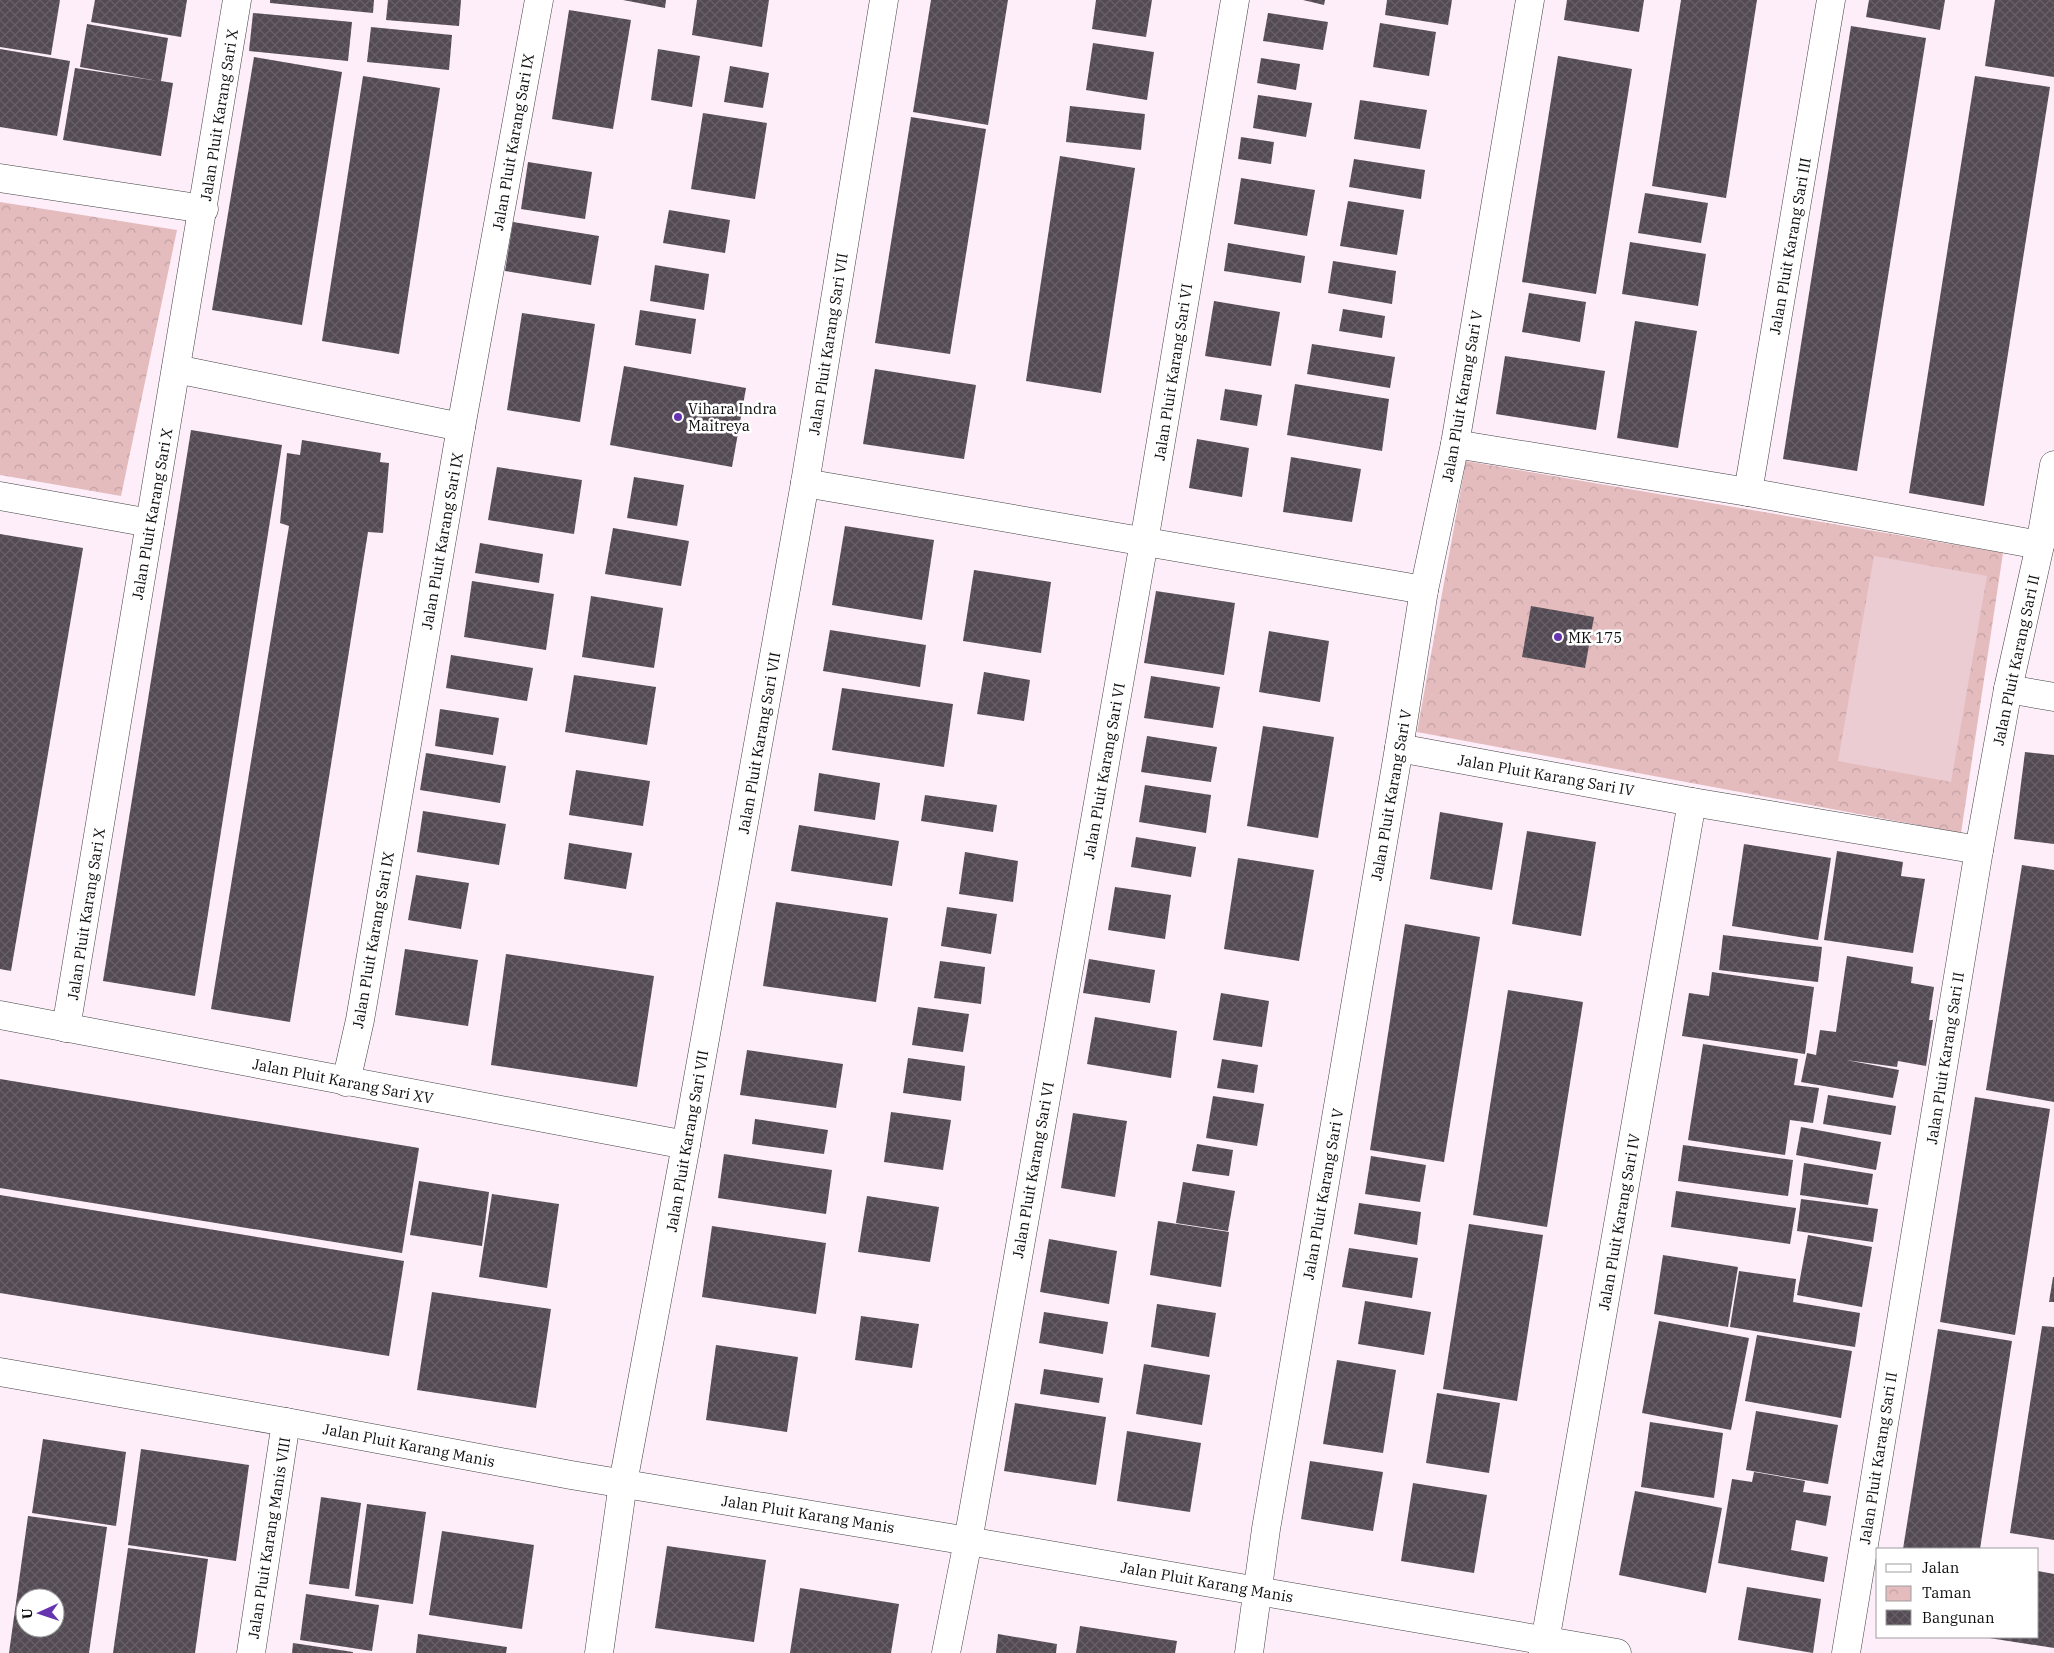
<svg xmlns="http://www.w3.org/2000/svg" width="2054" height="1653" font-family="'IBM Plex Serif',serif">
	<style>
		.park { fill: url(#park-crowns) }
		.pitch { fill: #ecccd3 }
		.building { fill: url(#building-cross-hatch); fill-rule: evenodd }
		.lines { fill: none; stroke-linecap: round; stroke-linejoin: round }
		.minor-casing { stroke: #404040; stroke-width: 29 }
		.tertiary-casing { stroke: #404040; stroke-width: 29 }
		.minor { stroke: #fff; stroke-width: 28 }
		.tertiary { stroke: #fff; stroke-width: 28 }
		.poi-dot { fill: #6534ae; stroke: #fff; stroke-width: 2 }
		.labels { text-anchor: middle; dominant-baseline: central; stroke-width: 5; stroke-linejoin: round; paint-order: stroke }
		.street-label { font-size: 15px; fill: #0d0d0d; stroke: #fff }
		.poi-label { font-size: 15px; fill: #0d0d0d; stroke: #fff; text-anchor: start }
	</style>
	<defs>
		<pattern id="park-crowns" width="20" height="18" patternUnits="userSpaceOnUse" patternTransform="scale(1.25)"><rect width="20" height="18" fill="#e4bcbe"/><path d="M2 6a3 3 0 1 1 6 0M12 15a3 3 0 1 1 6 0" fill="none" stroke="#c2a0a2"/></pattern>
		<pattern id="building-cross-hatch" width="8" height="8" patternUnits="userSpaceOnUse" patternTransform="scale(1.25)"><rect width="8" height="8" fill="#534a54"/><path d="M0 0l8 8M0 8l8-8" fill="none" stroke="#676068"/></pattern>
	</defs>
	<rect width="100%" height="100%" fill="#fdeef9"/>
	<!-- park -->
	<g class="park">
		<polygon points="0,202 177,230 121,496 0,475"/>
		<polygon points="1466,461 2003,553 1961,833 1417,732"/>
	</g>
	<!-- pitch -->
	<polygon class="pitch" points="1874,556 1987,576 1951,782 1838,761"/>
	<!-- building -->
	<g class="building">
		<polygon points="0,0 60,0 51,55 0,47"/>
		<polygon points="95,0 187,0 181,37 91,22"/>
		<polygon points="270,0 374,0 373,13 270,3"/>
		<polygon points="388,0 461,0 459,26 386,20"/>
		<polygon points="623,0 666,0 665,8"/>
		<polygon points="697,0 769,0 762,47 692,35"/>
		<polygon points="931,0 1008,0 988,125 913,112"/>
		<polygon points="1096,0 1152,0 1146,37 1092,29"/>
		<polygon points="1303,0 1325,0 1324,5"/>
		<polygon points="1387,0 1452,0 1448,25 1385,15"/>
		<polygon points="1567,0 1644,0 1639,32 1564,20"/>
		<polygon points="1681,0 1757,0 1726,198 1652,186"/>
		<polygon points="1869,0 1945,0 1940,30 1866,17"/>
		<polygon points="1995,0 2054,0 2054,77 1985,66"/>
		<polygon points="569,10 631,20 613,129 552,119"/>
		<polygon points="253,13 352,22 348,61 249,51"/>
		<polygon points="1268,13 1328,22 1323,50 1263,41"/>
		<polygon points="1380,23 1436,32 1429,76 1373,67"/>
		<polygon points="87,24 168,38 161,81 173,83 161,156 63,140 75,68 158,81 80,67"/>
		<polygon points="1851,26 1926,38 1857,471 1783,459"/>
		<polygon points="371,27 452,35 449,70 367,62"/>
		<polygon points="1093,43 1154,52 1147,100 1086,90"/>
		<polygon points="0,49 70,61 57,136 0,127"/>
		<polygon points="658,49 700,56 692,107 651,100"/>
		<polygon points="1558,56 1632,69 1596,294 1522,282"/>
		<polygon points="254,57 342,72 302,325 212,310"/>
		<polygon points="1261,58 1300,64 1296,90 1257,83"/>
		<polygon points="730,66 769,73 763,108 724,102"/>
		<polygon points="363,76 440,88 399,354 322,341"/>
		<polygon points="1975,76 2050,87 1984,506 1909,493"/>
		<polygon points="1258,95 1312,103 1306,137 1253,128"/>
		<polygon points="1360,100 1427,110 1420,149 1354,139"/>
		<polygon points="1070,106 1145,114 1141,150 1066,142"/>
		<polygon points="703,113 767,123 755,199 691,189"/>
		<polygon points="911,117 986,129 950,354 875,343"/>
		<polygon points="1241,137 1274,142 1271,164 1238,159"/>
		<polygon points="1060,156 1135,168 1101,393 1026,381"/>
		<polygon points="1354,159 1425,170 1421,199 1349,187"/>
		<polygon points="528,162 592,172 585,219 521,209"/>
		<polygon points="1241,178 1315,190 1307,236 1234,224"/>
		<polygon points="1645,193 1708,203 1701,243 1638,233"/>
		<polygon points="1348,201 1404,210 1397,255 1340,246"/>
		<polygon points="669,210 730,220 725,253 663,243"/>
		<polygon points="513,222 599,236 591,285 505,271"/>
		<polygon points="1630,242 1706,254 1698,306 1622,294"/>
		<polygon points="1228,243 1305,256 1301,283 1224,271"/>
		<polygon points="1333,261 1396,271 1392,304 1328,293"/>
		<polygon points="655,265 709,274 704,310 650,301"/>
		<polygon points="1529,293 1586,302 1580,342 1522,332"/>
		<polygon points="1214,301 1280,312 1271,366 1205,356"/>
		<polygon points="1343,309 1385,316 1382,338 1339,331"/>
		<polygon points="640,310 696,319 691,354 635,345"/>
		<polygon points="522,313 595,324 580,422 507,410"/>
		<polygon points="1635,321 1697,331 1678,448 1617,438"/>
		<polygon points="1312,344 1395,357 1390,388 1307,374"/>
		<polygon points="1505,356 1605,371 1596,430 1496,414"/>
		<polygon points="624,366 746,388 732,467 610,445"/>
		<polygon points="875,369 976,385 964,459 863,444"/>
		<polygon points="1295,384 1389,399 1382,451 1287,435"/>
		<polygon points="1225,389 1262,395 1257,426 1220,420"/>
		<polygon points="191,430 282,445 195,996 103,981"/>
		<polygon points="1197,439 1249,448 1242,497 1189,488"/>
		<polygon points="302,440 381,453 380,462 389,463 383,533 368,532 290,1022 211,1009 289,526 280,523 287,453 300,455"/>
		<polygon points="1291,457 1361,469 1352,522 1283,512"/>
		<polygon points="497,467 582,480 574,534 488,520"/>
		<polygon points="634,477 684,485 677,526 627,518"/>
		<polygon points="845,526 934,540 922,620 832,605"/>
		<polygon points="613,528 689,541 681,586 605,574"/>
		<polygon points="0,534 83,548 11,971 0,969"/>
		<polygon points="480,543 543,554 539,583 475,573"/>
		<polygon points="974,570 1051,582 1041,653 963,641"/>
		<polygon points="472,581 554,594 546,650 464,637"/>
		<polygon points="1156,591 1235,603 1224,675 1144,663"/>
		<polygon points="591,596 663,608 654,668 582,657"/>
		<polygon points="1531,606 1594,617 1585,668 1522,657"/>
		<polygon points="830,630 926,645 920,687 823,671"/>
		<polygon points="1269,631 1329,641 1320,702 1259,692"/>
		<polygon points="451,655 533,668 527,701 446,688"/>
		<polygon points="984,672 1030,680 1024,721 977,714"/>
		<polygon points="574,675 656,687 647,745 565,732"/>
		<polygon points="1151,676 1220,687 1213,728 1144,718"/>
		<polygon points="842,688 953,704 944,767 832,750"/>
		<polygon points="440,709 499,718 493,755 435,746"/>
		<polygon points="1263,726 1334,737 1318,838 1247,826"/>
		<polygon points="1147,736 1217,747 1211,782 1141,772"/>
		<polygon points="2025,752 2054,755 2054,844 2014,839"/>
		<polygon points="426,753 506,766 500,803 420,790"/>
		<polygon points="576,770 650,781 643,826 569,815"/>
		<polygon points="819,773 880,783 875,820 814,811"/>
		<polygon points="1145,785 1211,795 1206,833 1139,822"/>
		<polygon points="925,795 997,805 993,832 921,821"/>
		<polygon points="423,811 506,824 499,865 417,852"/>
		<polygon points="1440,812 1503,823 1492,890 1430,879"/>
		<polygon points="799,825 899,841 892,886 791,871"/>
		<polygon points="1527,831 1596,842 1581,936 1512,924"/>
		<polygon points="1136,837 1196,847 1191,877 1131,867"/>
		<polygon points="569,843 632,853 626,889 564,879"/>
		<polygon points="1744,844 1831,858 1818,940 1732,926"/>
		<polygon points="1837,851 1903,862 1901,876 1925,879 1913,953 1824,940"/>
		<polygon points="965,852 1018,861 1013,902 959,894"/>
		<polygon points="1238,858 1314,870 1299,961 1224,949"/>
		<polygon points="2022,865 2054,870 2054,1102 1986,1090"/>
		<polygon points="416,875 469,883 461,929 408,920"/>
		<polygon points="1115,887 1171,895 1165,939 1108,930"/>
		<polygon points="776,902 888,918 876,1002 763,986"/>
		<polygon points="947,907 997,914 991,954 941,946"/>
		<polygon points="1405,924 1480,937 1444,1162 1370,1150"/>
		<polygon points="1723,935 1822,947 1818,982 1719,970"/>
		<polygon points="405,949 478,960 468,1026 395,1015"/>
		<polygon points="506,954 654,976 637,1087 491,1065"/>
		<polygon points="1847,956 1913,967 1911,983 1934,987 1929,1020 1933,1020 1926,1066 1898,1061 1897,1067 1846,1060 1899,1070 1893,1098 1801,1082 1807,1053 1816,1055 1820,1030 1836,1032"/>
		<polygon points="1089,959 1155,970 1150,1003 1083,993"/>
		<polygon points="940,961 985,967 981,1004 934,998"/>
		<polygon points="1712,972 1814,987 1805,1054 1682,1036 1689,993 1709,996"/>
		<polygon points="1508,990 1583,1002 1547,1227 1473,1215"/>
		<polygon points="1221,993 1269,1001 1262,1047 1213,1040"/>
		<polygon points="918,1007 969,1014 963,1052 912,1045"/>
		<polygon points="1095,1017 1177,1031 1171,1078 1087,1064"/>
		<polygon points="1703,1044 1798,1059 1794,1085 1819,1088 1813,1123 1790,1120 1785,1155 1688,1140"/>
		<polygon points="747,1050 843,1064 836,1108 740,1095"/>
		<polygon points="908,1058 965,1066 961,1101 903,1093"/>
		<polygon points="1222,1059 1258,1065 1254,1093 1217,1088"/>
		<polygon points="0,1079 419,1148 402,1253 0,1188"/>
		<polygon points="1828,1095 1896,1106 1891,1135 1823,1124"/>
		<polygon points="1213,1096 1264,1104 1257,1146 1206,1138"/>
		<polygon points="1975,1097 2050,1109 2015,1335 1940,1322"/>
		<polygon points="891,1112 951,1120 943,1170 884,1162"/>
		<polygon points="1073,1113 1127,1121 1115,1197 1061,1188"/>
		<polygon points="755,1119 828,1130 824,1154 752,1144"/>
		<polygon points="1801,1127 1881,1142 1876,1170 1796,1155"/>
		<polygon points="1197,1144 1233,1150 1229,1176 1192,1171"/>
		<polygon points="1683,1145 1793,1160 1788,1196 1678,1181"/>
		<polygon points="724,1154 832,1170 826,1214 718,1198"/>
		<polygon points="1371,1156 1426,1165 1420,1202 1365,1194"/>
		<polygon points="1804,1163 1873,1174 1868,1205 1800,1195"/>
		<polygon points="419,1181 489,1192 482,1246 410,1235"/>
		<polygon points="1183,1182 1235,1191 1228,1231 1176,1223"/>
		<polygon points="1676,1191 1796,1208 1790,1244 1671,1227"/>
		<polygon points="492,1194 559,1204 547,1288 479,1277"/>
		<polygon points="0,1195 404,1261 389,1356 0,1293"/>
		<polygon points="867,1196 939,1207 930,1262 858,1252"/>
		<polygon points="1801,1199 1878,1209 1873,1242 1797,1231"/>
		<polygon points="1359,1203 1421,1212 1417,1245 1354,1234"/>
		<polygon points="1158,1221 1229,1232 1221,1287 1150,1275"/>
		<polygon points="1469,1224 1543,1235 1517,1401 1443,1389"/>
		<polygon points="712,1226 826,1243 816,1314 702,1297"/>
		<polygon points="1808,1235 1872,1247 1862,1307 1797,1295"/>
		<polygon points="1049,1239 1117,1251 1109,1304 1040,1292"/>
		<polygon points="1349,1248 1418,1258 1412,1298 1342,1287"/>
		<polygon points="1663,1255 1738,1267 1728,1327 1654,1314"/>
		<polygon points="1739,1271 1796,1279 1793,1302 1860,1313 1855,1347 1730,1327"/>
		<polygon points="2053,1277 2054,1277 2054,1302 2049,1302"/>
		<polygon points="432,1292 551,1309 536,1408 417,1390"/>
		<polygon points="1365,1301 1431,1312 1424,1355 1358,1344"/>
		<polygon points="1157,1304 1216,1313 1209,1357 1151,1347"/>
		<polygon points="1044,1312 1108,1322 1103,1354 1039,1343"/>
		<polygon points="861,1316 919,1324 912,1368 855,1360"/>
		<polygon points="1659,1321 1749,1338 1731,1430 1642,1413"/>
		<polygon points="2042,1326 2054,1327 2054,1540 2010,1533"/>
		<polygon points="1938,1329 2012,1341 1980,1549 1903,1549"/>
		<polygon points="1757,1335 1852,1351 1841,1418 1745,1401"/>
		<polygon points="716,1345 798,1357 787,1432 706,1420"/>
		<polygon points="1337,1360 1396,1370 1383,1453 1323,1444"/>
		<polygon points="1144,1364 1210,1375 1202,1425 1136,1414"/>
		<polygon points="1044,1369 1103,1378 1099,1403 1040,1394"/>
		<polygon points="1437,1393 1500,1403 1489,1473 1426,1463"/>
		<polygon points="1015,1403 1106,1417 1096,1485 1004,1471"/>
		<polygon points="1756,1411 1838,1425 1828,1484 1746,1470"/>
		<polygon points="1650,1422 1723,1433 1714,1498 1641,1487"/>
		<polygon points="1127,1431 1201,1443 1190,1512 1117,1501"/>
		<polygon points="43,1439 126,1452 116,1526 32,1513"/>
		<polygon points="141,1449 249,1465 236,1561 128,1545"/>
		<polygon points="1310,1461 1383,1472 1373,1531 1301,1519"/>
		<polygon points="1754,1472 1805,1481 1803,1492 1831,1496 1826,1526 1796,1520 1791,1550 1828,1557 1824,1582 1718,1563 1732,1479 1752,1482"/>
		<polygon points="1413,1483 1487,1495 1474,1573 1401,1561"/>
		<polygon points="1635,1491 1722,1508 1706,1593 1619,1575"/>
		<polygon points="321,1497 361,1503 349,1589 309,1584"/>
		<polygon points="367,1504 426,1512 413,1604 355,1596"/>
		<path d="M28 1516 107 1527 89 1653H9ZM25 1598H55V1628H25Z"/>
		<polygon points="442,1531 534,1545 522,1629 429,1615"/>
		<polygon points="667,1546 766,1560 754,1642 655,1628"/>
		<polygon points="128,1548 208,1559 195,1653 113,1653"/>
		<polygon points="2038,1571 2054,1574 2054,1648 1989,1638 2038,1637"/>
		<polygon points="1747,1587 1821,1599 1813,1653 1738,1640"/>
		<polygon points="800,1588 899,1604 891,1653 790,1653"/>
		<polygon points="306,1594 379,1605 372,1651 300,1640"/>
		<polygon points="1080,1626 1177,1641 1175,1653 1076,1653"/>
		<polygon points="418,1634 507,1647 506,1653 416,1653"/>
		<polygon points="998,1634 1057,1644 1056,1653 996,1653"/>
		<polygon points="293,1643 353,1652 353,1653 292,1653"/>
	</g>
	<g class="lines">
		<defs>
			<g id="minor">
				<polyline points="0,178 204,209"/>
				<polyline points="176,369 461,427"/>
				<polyline points="1455,444 1748,492 2040,545"/>
				<polyline points="805,483 1424,590"/>
				<polyline points="1748,492 1831,0"/>
				<polyline points="0,496 150,523"/>
				<polyline points="2008,689 2054,697"/>
				<polyline points="1399,748 1692,802 1979,850"/>
				<polyline points="0,1015 686,1145"/>
				<polyline points="66,1028 237,0"/>
				<polyline points="346,1082 360,1020 461,427 539,0"/>
				<polyline points="251,1653 286,1422"/>
				<polyline points="946,1653 968,1541 1144,542 1235,0"/>
				<polyline points="1249,1653 1266,1529 1399,748 1424,590 1455,444 1530,0"/>
				<polyline points="1543,1653 1692,802"/>
				<polyline points="1846,1653 1979,850 2008,689 2040,545 2054,465"/>
			</g>
			<g id="tertiary">
				<polyline points="0,1372 286,1422 571,1475 968,1541 1617,1653"/>
				<polyline points="599,1653 623,1483 686,1145 805,483 884,0"/>
			</g>
		</defs>
		<!-- minor casing -->
		<use href="#minor" class="minor-casing"/>
		<!-- tertiary casing -->
		<use href="#tertiary" class="tertiary-casing"/>
		<!-- minor -->
		<use href="#minor" class="minor"/>
		<!-- tertiary -->
		<use href="#tertiary" class="tertiary"/>
	</g>
	<!-- markers -->
	<g class="poi-dot">
		<circle cx="678" cy="417" r="5"/>
		<circle cx="1558" cy="637" r="5"/>
	</g>
	<g class="labels">
		<!-- street labels -->
		<g class="street-label">
			<text transform="translate(219 115) rotate(-81)">Jalan Pluit Karang Sari X</text>
			<text transform="translate(513 142) rotate(-80)">Jalan Pluit Karang Sari IX</text>
			<text transform="translate(1790 246) rotate(-80)">Jalan Pluit Karang Sari III</text>
			<text transform="translate(828 344) rotate(-81)">Jalan Pluit Karang Sari VII</text>
			<text transform="translate(1173 372) rotate(-81)">Jalan Pluit Karang Sari VI</text>
			<text transform="translate(1462 396) rotate(-80)">Jalan Pluit Karang Sari V</text>
			<text transform="translate(152 514) rotate(-80)">Jalan Pluit Karang Sari X</text>
			<text transform="translate(442 541) rotate(-80)">Jalan Pluit Karang Sari IX</text>
			<text transform="translate(2016 660) rotate(-78)">Jalan Pluit Karang Sari II</text>
			<text transform="translate(759 743) rotate(-80)">Jalan Pluit Karang Sari VII</text>
			<text transform="translate(1104 771) rotate(-80)">Jalan Pluit Karang Sari VI</text>
			<text transform="translate(1546 775) rotate(10)">Jalan Pluit Karang Sari IV</text>
			<text transform="translate(1391 795) rotate(-80)">Jalan Pluit Karang Sari V</text>
			<text transform="translate(86 914) rotate(-81)">Jalan Pluit Karang Sari X</text>
			<text transform="translate(373 940) rotate(-80)">Jalan Pluit Karang Sari IX</text>
			<text transform="translate(1945 1058) rotate(-81)">Jalan Pluit Karang Sari II</text>
			<text transform="translate(343 1081) rotate(11)">Jalan Pluit Karang Sari XV</text>
			<text transform="translate(687 1141) rotate(-80)">Jalan Pluit Karang Sari VII</text>
			<text transform="translate(1033 1170) rotate(-80)">Jalan Pluit Karang Sari VI</text>
			<text transform="translate(1323 1194) rotate(-80)">Jalan Pluit Karang Sari V</text>
			<text transform="translate(1619 1222) rotate(-80)">Jalan Pluit Karang Sari IV</text>
			<text transform="translate(409 1445) rotate(11)">Jalan Pluit Karang Manis</text>
			<text transform="translate(1878 1458) rotate(-81)">Jalan Pluit Karang Sari II</text>
			<text transform="translate(808 1514) rotate(9)">Jalan Pluit Karang Manis</text>
			<text transform="translate(269 1538) rotate(-81)">Jalan Pluit Karang Manis VIII</text>
			<text transform="translate(1207 1582) rotate(10)">Jalan Pluit Karang Manis</text>
		</g>
		<!-- poi labels -->
		<g class="poi-label">
			<text x="688" y="408">Vihara Indra<tspan x="688" dy="17">Maitreya</tspan></text>
			<text x="1568" y="637">MK 175</text>
		</g>
	</g>
	<!-- legend -->
	<rect x="1876" y="1548" width="162" height="90" fill="#ffffff" stroke="#9e9e9e"/>
	<rect x="1886" y="1564" width="25" height="8" fill="#ffffff" stroke="#9e9e9e"/>
	<text x="1922" y="1573" font-size="15" fill="#0d0d0d">Jalan</text>
	<rect x="1886" y="1586" width="25" height="15" fill="url(#park-crowns)" stroke="#9e9e9e"/>
	<text x="1922" y="1598" font-size="15" fill="#0d0d0d">Taman</text>
	<rect x="1886" y="1610" width="25" height="15" fill="url(#building-cross-hatch)" stroke="#9e9e9e"/>
	<text x="1922" y="1623" font-size="15" fill="#0d0d0d">Bangunan</text>
	<!-- north arrow -->
	<g transform="translate(40 1613) rotate(267)"><circle r="24" fill="#ffffff" stroke="#9e9e9e"/>
	<path d="M0-4L9 19L0 12L-9 19Z" fill="#6534ae"/>
	<text y="-8" font-size="14" font-weight="bold" text-anchor="middle" fill="#0d0d0d">U</text>
	</g>
</svg>
